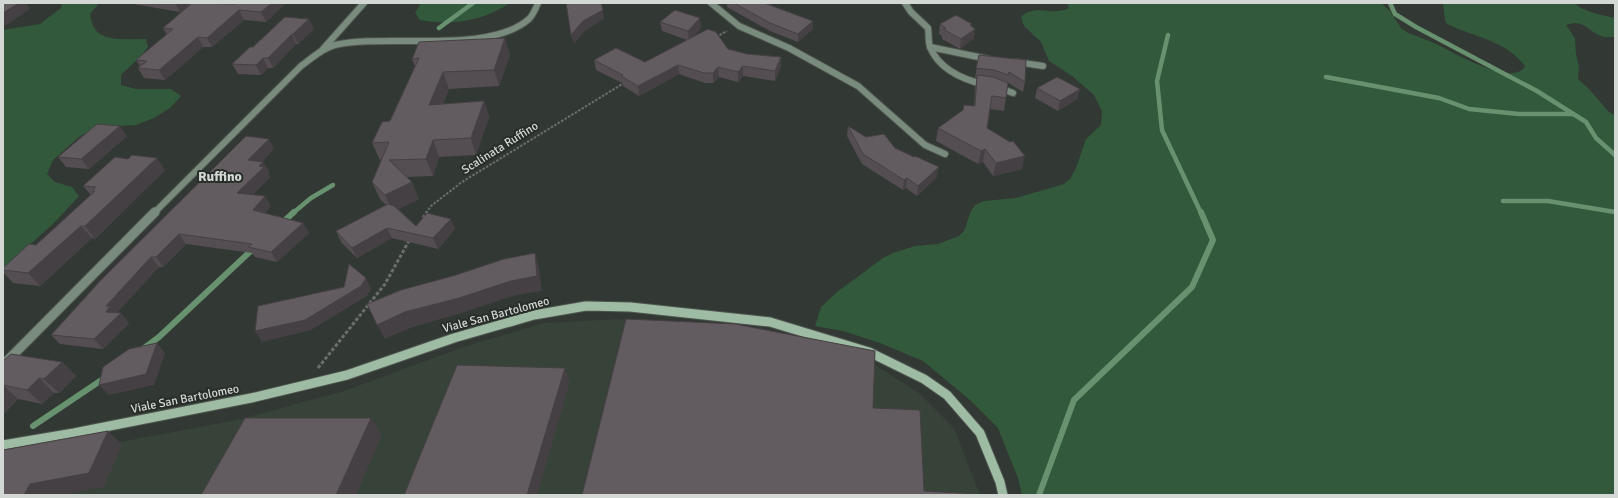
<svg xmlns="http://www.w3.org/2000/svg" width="1618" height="498" font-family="Signika,sans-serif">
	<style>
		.built { fill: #374339 }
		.green { fill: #32593b }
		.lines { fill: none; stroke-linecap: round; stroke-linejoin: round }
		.stream-far1 { stroke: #67916f; stroke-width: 4.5 }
		.stream { stroke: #67916f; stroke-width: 6 }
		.street-far1-casing { stroke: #4f5550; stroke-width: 8 }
		.street-casing { stroke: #4f5550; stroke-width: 11 }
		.secondary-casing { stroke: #4f5550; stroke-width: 11 }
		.path-far1 { stroke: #6a6f6b; stroke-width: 2; stroke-dasharray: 2.5 1.5; stroke-linecap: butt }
		.path { stroke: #6a6f6b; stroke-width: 3; stroke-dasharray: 3.5 2; stroke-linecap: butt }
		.street-far1 { stroke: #798b7c; stroke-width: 6 }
		.street { stroke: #798b7c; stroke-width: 9 }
		.secondary { stroke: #9ebba3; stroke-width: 9 }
		.wall { fill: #544e53 }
		.shaded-wall { fill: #454043 }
		.building { fill: #625b60; stroke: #454043 }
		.labels { text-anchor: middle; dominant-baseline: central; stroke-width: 4; stroke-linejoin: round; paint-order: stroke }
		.street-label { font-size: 12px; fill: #d4d8d5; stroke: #282e29 }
		.quarter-label { font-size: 14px; font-weight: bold; fill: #d4d8d5; stroke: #282e29 }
	</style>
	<rect width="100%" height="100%" fill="#323833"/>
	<!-- built -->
	<polygon class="built" points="618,319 740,336 875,365 919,393 954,428 980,495 3,495 3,464 237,420 344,391 469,345 545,323"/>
	<!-- green -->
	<g class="green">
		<path d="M62 3H99L90 14C91 19 92 25 95 29 103 42 133 39 146 39L148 47 141 56 121 75V85L136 89H171L181 96 170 108 154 118 136 125 98 127 80 136 53 160 47 174 55 182 72 187 79 196 54 223 3 269V30L40 24 61 8Z"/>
		<path d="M419 3H510C483 21 452 26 420 20L415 13 420 5Z"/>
		<path d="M1067 3H1381L1390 11 1401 28 1408 33C1416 36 1425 39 1434 43 1450 50 1513 89 1525 66 1505 40 1474 37 1447 24L1445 20 1443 3H1575C1580 11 1606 16 1615 18V37C1610 37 1603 38 1599 35 1586 29 1583 19 1566 25L1575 38 1576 54 1579 67 1578 79 1589 89 1609 112 1615 115V495H1022L1018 478 998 428 970 400 923 361 880 343 843 331 815 326 821 307 837 292 883 258 893 253 915 246 938 244 959 236 964 231 971 211 975 205 984 201 1016 198 1064 184 1070 179 1076 168 1086 139 1101 125 1102 111 1094 95 1072 76 1049 61 1041 42 1024 26 1021 17C1035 3 1053 17 1069 8Z"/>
	</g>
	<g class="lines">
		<!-- stream-far1 -->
		<g class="stream-far1">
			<polyline points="1390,3 1395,14 1416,27 1537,91 1586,122 1596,138 1615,155"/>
			<polyline points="439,28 473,3"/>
			<polyline points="1168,35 1157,81 1162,130 1201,213"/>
			<polyline points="1326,77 1439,98 1469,109 1519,114 1573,114"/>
			<polyline points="1503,201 1548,201 1615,212"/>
			<polyline points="293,213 311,198 333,185"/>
		</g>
		<!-- stream -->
		<g class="stream">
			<polyline points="282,223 294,212"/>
			<polyline points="143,349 159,337 255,247"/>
			<polyline points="33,426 106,377"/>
			<polyline points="1039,495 1074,400 1192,287 1213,240 1201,212"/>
		</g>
		<defs>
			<g id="street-far1">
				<polyline points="711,3 739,26 789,48 858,86 925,145 945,154"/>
				<path d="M905 3 911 12 928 28C929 34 928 41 930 47 939 69 964 80 986 85"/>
				<polyline points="930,47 988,59"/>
				<polyline points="323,49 364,3"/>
				<polyline points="1016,62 1043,66"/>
				<polyline points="997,87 1013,93"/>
				<path d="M154 213 301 66C311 59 322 48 335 45 387 33 488 55 529 19 533 15 536 8 538 3"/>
			</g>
			<polyline id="street" points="3,365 155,212"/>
			<polyline id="secondary" points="3,445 74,433 251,398 347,375 454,338 534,315 586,306 630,307 770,322 869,352 924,379 947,395 980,433 1000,482 1003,495"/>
		</defs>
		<!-- street-far1 casing -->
		<use href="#street-far1" class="street-far1-casing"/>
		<!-- street casing -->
		<use href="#street" class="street-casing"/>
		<!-- secondary casing -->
		<use href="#secondary" class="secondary-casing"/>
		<!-- path-far1 -->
		<g class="path-far1">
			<polyline points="768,6 772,3"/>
			<polyline points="716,37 727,31"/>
			<polyline points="426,213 431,206 462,182 624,83"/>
		</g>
		<!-- path -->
		<g class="path">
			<polyline points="423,218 427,212"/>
			<polyline points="318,368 385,284 410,239"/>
		</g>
		<!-- street-far1 -->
		<use href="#street-far1" class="street-far1"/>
		<!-- street -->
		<use href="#street" class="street"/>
		<!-- secondary -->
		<use href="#secondary" class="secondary"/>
	</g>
	<!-- wall -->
	<g class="wall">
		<polygon points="131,3 224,3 235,4 236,3 284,3 284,5 266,22 244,20 212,47 203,47 165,80 144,78 138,68 140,66 136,60 167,35 163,28 189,5 180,12 139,5"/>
		<polygon points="727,3 771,3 771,6 813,29 798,42 770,31 727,7"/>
		<polygon points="285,17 314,29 298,44 296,44 273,68 268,68 261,75 238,74 232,64 253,47"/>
		<polygon points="660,22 701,28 692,38 728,49 747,54 781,57 781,66 775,81 743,76 738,82 719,77 713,83 705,83 679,74 639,96 623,86 622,83 596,70 594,60 645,62 687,40 662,31"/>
		<polygon points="940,24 972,27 974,38 960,49 942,39 942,36 939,34"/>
		<polygon points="510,55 499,86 449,89 443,104 484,101 489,117 476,155 439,157 433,176 406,177 419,199 398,209 416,226 455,229 438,249 392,238 357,258 341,242 336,231 386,205 380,199 372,182 382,159 380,160 372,143 390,121 415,67 412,59"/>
		<polygon points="979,55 1025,82 1023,92 1007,82 1006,98 1004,111 990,109 987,128 1022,169 993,176 983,162 978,164 936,141 938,128 974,106 975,88 977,78 975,78"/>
		<polygon points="1037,88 1080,89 1077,99 1058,111 1035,98"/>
		<polygon points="848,126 866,137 895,148 937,177 917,196 906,188 903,190 862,164 847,136"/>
		<polygon points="127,136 89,169 66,167 58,157"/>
		<polygon points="274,148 262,162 263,162 269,172 268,173 270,177 252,195 271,206 265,213 303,223 309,233 277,262 255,257 252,253 186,244 163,267 159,267 117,312 129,323 103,349 60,344 51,335"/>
		<polygon points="165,170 95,239 92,238 40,286 13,283 3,272 3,268 36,245 91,195 83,186"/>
		<polygon points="3,361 62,362 76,376 59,393 54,393 42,404 18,399 3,415"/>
	</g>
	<!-- shaded-wall -->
	<g class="shaded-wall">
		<polygon points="19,3 26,3 30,9 5,26 3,23 3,13"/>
		<polygon points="175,3 193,3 180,12"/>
		<polygon points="272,3 284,3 284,5 266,22 261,12"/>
		<polygon points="602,3 604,19 585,31 574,44 571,35 583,21"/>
		<polygon points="765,3 771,3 771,9 765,12"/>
		<polygon points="239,10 244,20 212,47 207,38"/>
		<polygon points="700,18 701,28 689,41 688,31"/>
		<polygon points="309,19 314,29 298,44 293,34"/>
		<polygon points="813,21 813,29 798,42 798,34"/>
		<polygon points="972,24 971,32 975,29 974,38 960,49 961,39 970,25"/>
		<polygon points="292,34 296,44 273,68 268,58"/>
		<polygon points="198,37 203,47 165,80 159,70"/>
		<polygon points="505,38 510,55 499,86 494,70"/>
		<polygon points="781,57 781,66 775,81 775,71"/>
		<polygon points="263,58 268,68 261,75 256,65"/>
		<polygon points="678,65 679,74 639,96 638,86"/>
		<polygon points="743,66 743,76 738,82 738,72"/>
		<polygon points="718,67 719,77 713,83 713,73"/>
		<polygon points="443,72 449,89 436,121 429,105"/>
		<polygon points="1080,89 1077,99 1058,111 1060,101"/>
		<polygon points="484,101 489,117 476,155 471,138"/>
		<polygon points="120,126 127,136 89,169 81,159"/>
		<polygon points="269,139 274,148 254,170 248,160"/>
		<polygon points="433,140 439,157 433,176 426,159"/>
		<polygon points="985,149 983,162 978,164 981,151"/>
		<polygon points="1025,156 1022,169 993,176 996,163"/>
		<polygon points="157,158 165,170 95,239 85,226"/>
		<polygon points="263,162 269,172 268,173 270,177 243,203 237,193"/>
		<polygon points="939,167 937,177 917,196 918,186"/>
		<polygon points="907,178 906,188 903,190 904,180"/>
		<polygon points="412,182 419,199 393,212 385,195"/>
		<polygon points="265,196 271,206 259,220 253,210"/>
		<polygon points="451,219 455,229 438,249 433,238"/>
		<polygon points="303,223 309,233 277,262 271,252"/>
		<polygon points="81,226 92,238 40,286 28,273"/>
		<polygon points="387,228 392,238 357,258 352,248"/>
		<polygon points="179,234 186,244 163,267 156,257"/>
		<polygon points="535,253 539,268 542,291 516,295 465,312 413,327 385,339 377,325"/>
		<polygon points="151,257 159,267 117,313 121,313 129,323 103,349 94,339 106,312 106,306"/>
		<polygon points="366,278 371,289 367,296 311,330 262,342 255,331"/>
		<polygon points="157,343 165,353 154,385 109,395 99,385"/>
		<polygon points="62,362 76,376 59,393 44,379"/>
		<polygon points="565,368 570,382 537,495 527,495"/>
		<polygon points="39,378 54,393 42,404 27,390"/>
		<polygon points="3,385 18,399 3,415"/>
		<polygon points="371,418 382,436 356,495 336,495"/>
		<polygon points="108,431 122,445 104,487 61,495 24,495 30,484"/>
	</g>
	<!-- building -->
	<g class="building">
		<polygon points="3,3 19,3 3,13"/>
		<polygon points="192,3 235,4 236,3 272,3 261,12 239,10 207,38 198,37 159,70 138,68 147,61 136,60 173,29 163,28"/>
		<polygon points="566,3 601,3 603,10 583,21 571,35"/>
		<polygon points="734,3 765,3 764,3 813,21 798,34 770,23"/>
		<polygon points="675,10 700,18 688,31 660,22"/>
		<polygon points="956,15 972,24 970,25 975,29 961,39 943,29 946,28 940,24"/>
		<polygon points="285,17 309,19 293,34 292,34 268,58 263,58 256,65 232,64 250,47 253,47"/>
		<polygon points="708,29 716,32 728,49 747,54 781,57 775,71 743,66 738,72 718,67 713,73 704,73 678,65 638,86 621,76 623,75 594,60 616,48 645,62"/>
		<polygon points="505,38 494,70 443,72 429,105 484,101 471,138 433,140 426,159 389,160 412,182 385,195 372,182 389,142 372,143 382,122 390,121 419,58 412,59 419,42"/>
		<polygon points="979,55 1026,60 1025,82 1009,72 1008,75 994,70 976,68"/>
		<polygon points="977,75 993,77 1008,83 1006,98 992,96 987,128 1010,142 1013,141 1025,156 996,163 985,149 981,151 938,128 963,110 964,105 975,106"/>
		<polygon points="1057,77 1080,89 1060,101 1037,88"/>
		<polygon points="97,124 120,126 81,159 58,157"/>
		<polygon points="848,126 866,137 884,134 895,148 914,157 915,156 939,167 918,186 907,178 904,180 863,154"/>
		<polygon points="246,136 269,139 248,160 263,162 259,166 264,167 237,193 265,196 253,210 303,223 271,252 248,247 252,244 179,234 156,257 151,257 106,306 110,306 106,312 121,313 94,339 51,335 101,280"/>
		<polygon points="132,155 157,158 85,226 81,226 28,273 3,270 3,268 29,244 36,245 95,191 92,191 96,187 83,186 115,157 128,159"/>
		<polygon points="388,204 394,206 416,226 427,213 451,219 433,238 387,228 352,248 336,231"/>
		<polygon points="535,253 537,276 511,281 459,298 405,312 377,325 367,304 401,290 456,275 504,259"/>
		<polygon points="349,264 366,278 361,286 305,320 255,331 258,306 344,287"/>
		<polygon points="626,319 735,324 875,351 873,408 920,410 924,491 976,494 977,495 582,495"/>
		<polygon points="157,343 146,374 99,385 103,367 129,349"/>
		<polygon points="11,354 62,362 44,379 39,378 27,390 3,385 3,361"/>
		<polygon points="457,365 565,368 527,495 404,495"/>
		<polygon points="245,418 371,418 336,495 201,495"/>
		<polygon points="108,431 89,473 30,484 24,495 3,495 3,450"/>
	</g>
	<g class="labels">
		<!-- street labels -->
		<g class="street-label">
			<text transform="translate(500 148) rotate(-32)">Scalinata Ruffino</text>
			<text transform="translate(496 315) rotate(-15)">Viale San Bartolomeo</text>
			<text transform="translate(185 399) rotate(-11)">Viale San Bartolomeo</text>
		</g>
		<!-- quarter labels -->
		<g class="quarter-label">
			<text x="220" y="176">Ruffino</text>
		</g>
	</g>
	<!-- border -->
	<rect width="1618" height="498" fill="none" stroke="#d4d8d5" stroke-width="8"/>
</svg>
